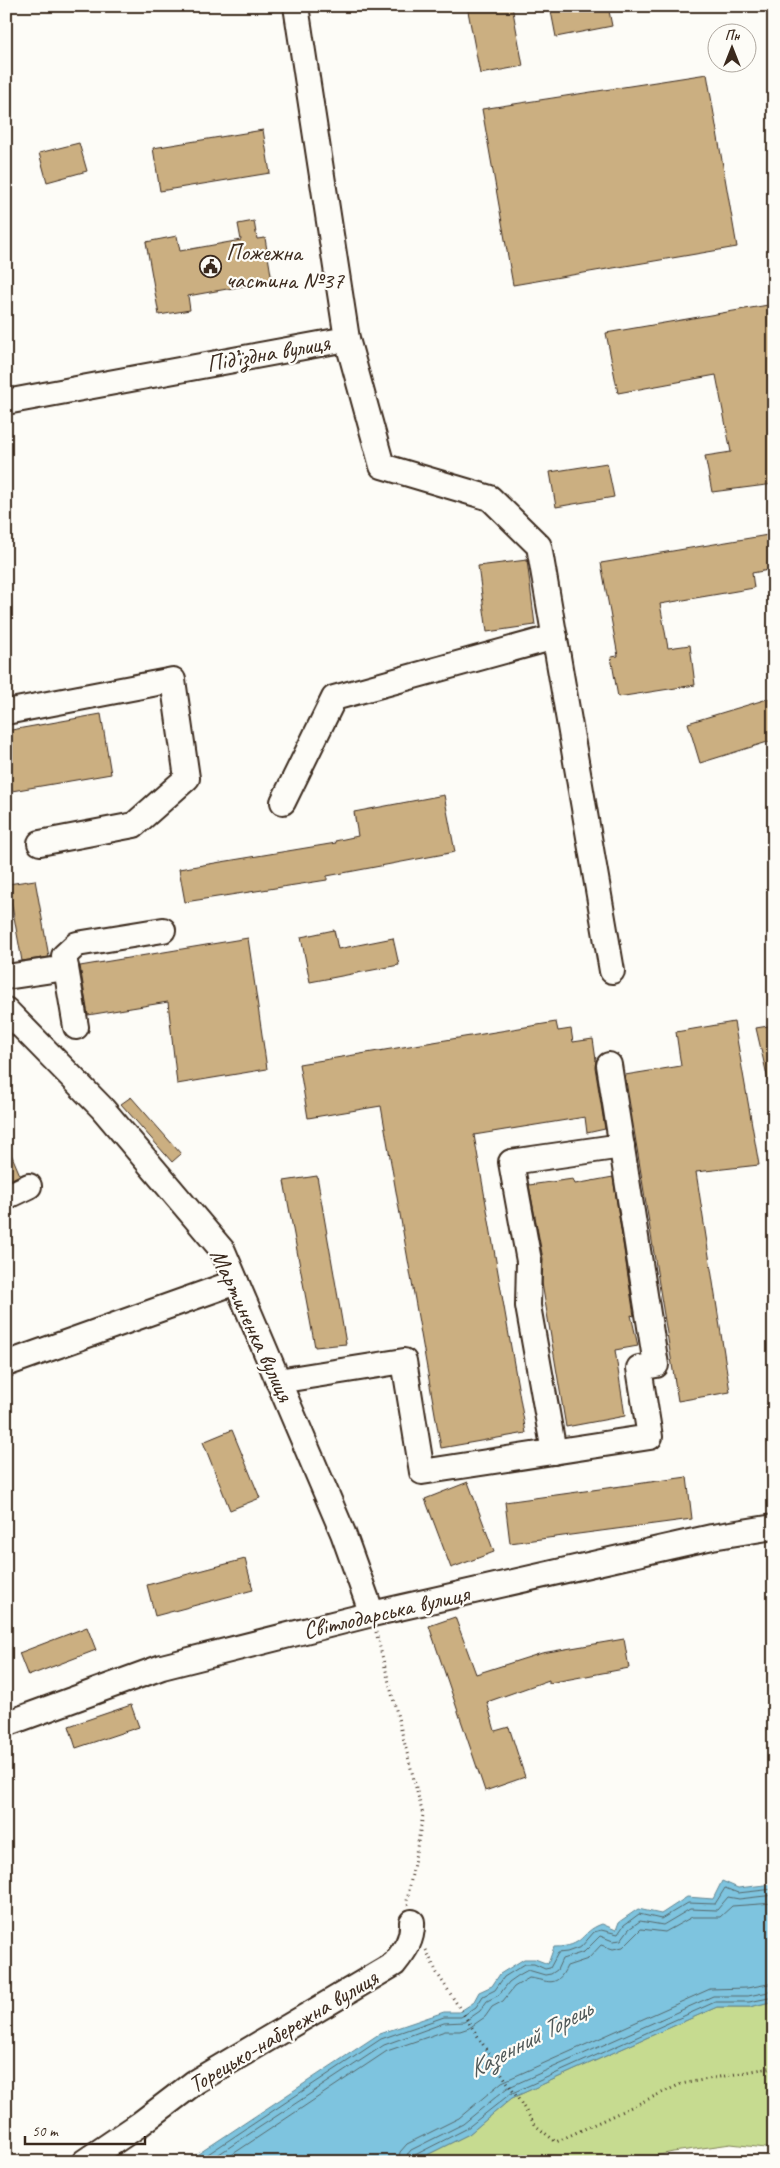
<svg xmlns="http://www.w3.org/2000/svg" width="780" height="2168" font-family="Caveat,sans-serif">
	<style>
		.green { fill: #c6db90; stroke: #808257 }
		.water { fill: #7ec4df; stroke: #638692 }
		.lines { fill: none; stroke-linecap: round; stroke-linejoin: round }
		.shore { stroke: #56686b; stroke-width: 1 }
		.building { fill: #cbaf81; stroke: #3b2a1e }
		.minor-casing { stroke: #3b2a1e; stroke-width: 28 }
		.path { stroke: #3b2a1e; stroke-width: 3; stroke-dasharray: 1 4; stroke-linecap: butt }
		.minor { stroke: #fdfcf7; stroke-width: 24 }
		.labels { text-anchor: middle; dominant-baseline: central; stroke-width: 4.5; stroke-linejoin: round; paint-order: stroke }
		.poi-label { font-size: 24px; fill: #3b2a1e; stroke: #fdfcf7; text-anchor: start }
		.street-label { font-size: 24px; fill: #3b2a1e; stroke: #fdfcf7 }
		.water-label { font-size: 25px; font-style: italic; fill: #4f5858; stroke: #fdfcf7 }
	</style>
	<rect width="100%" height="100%" fill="#fdfcf7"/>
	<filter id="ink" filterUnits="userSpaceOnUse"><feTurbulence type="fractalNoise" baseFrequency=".02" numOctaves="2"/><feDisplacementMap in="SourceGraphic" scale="10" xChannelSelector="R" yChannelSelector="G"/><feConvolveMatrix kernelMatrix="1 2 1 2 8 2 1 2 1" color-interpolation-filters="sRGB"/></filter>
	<g filter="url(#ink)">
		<!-- green -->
		<polygon class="green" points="774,2001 774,2149 731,2144 673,2152 628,2162 413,2162 469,2134 512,2098 646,2038 717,2007 750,2007"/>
		<!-- water -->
		<path class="water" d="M722 1881 738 1888 774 1884V2001L750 2007H717L646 2038 512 2098 469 2134 413 2162H186L379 2034 444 2012H459L473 2003 479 1992 492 1986 500 1974 524 1959H535L548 1964 554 1947C586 1947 579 1932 602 1924L616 1930 619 1922 638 1909 661 1914 687 1897 713 1899Z"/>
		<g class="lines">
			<!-- shore -->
			<g class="shore">
				<polyline points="196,2162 381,2039 444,2017 461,2017 476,2007 483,1996 495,1990 504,1977 525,1964 534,1964 545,1969 550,1968 558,1953 567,1952 581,1947 594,1932 601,1930 618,1934 624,1925 639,1914 661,1919 688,1903 715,1904 725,1888 738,1893 774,1889"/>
				<polyline points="207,2162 384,2045 444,2023 464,2022 480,2011 487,2001 499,1995 509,1982 519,1975 528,1970 545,1975 551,1974 557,1970 562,1959 584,1952 600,1936 613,1941 621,1940 629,1929 640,1921 663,1925 690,1909 717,1910 728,1897 739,1899 774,1895"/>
				<path d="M221 2162 387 2051 445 2031H460L469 2028 485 2017 492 2007 503 2001 514 1987 529 1978C548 1980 556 1990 567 1966L588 1959 601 1945 613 1949 623 1947 641 1929 665 1932 692 1917H720L732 1906 774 1903"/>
				<polyline points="398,2162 400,2152 407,2144 459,2118 502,2082 710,1989 747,1988 774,1983"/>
				<polyline points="406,2162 407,2155 411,2150 463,2124 507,2088 713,1996 748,1996 774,1991"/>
				<polyline points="412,2162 415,2155 466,2129 510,2094 715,2002 749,2002 774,1997"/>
			</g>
		</g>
		<!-- building -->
		<g class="building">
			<polygon points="467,6 512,6 523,66 480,74"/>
			<polygon points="550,6 608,6 612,26 556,37"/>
			<polygon points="707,74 737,247 513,285 482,109"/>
			<polygon points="263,130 270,173 160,191 153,148"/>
			<polygon points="79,143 87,171 47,182 39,153"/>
			<polygon points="254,221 257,239 265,238 272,281 188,296 190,310 159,315 146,242 177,236 180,251 241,240 238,224"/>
			<polygon points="774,304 774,484 712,492 705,456 731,452 716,375 618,393 606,333"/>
			<polygon points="607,463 614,497 556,507 550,472"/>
			<polygon points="774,534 774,569 752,573 754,588 660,604 668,648 690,645 695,685 618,697 611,657 618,656 601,563"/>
			<polygon points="527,560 535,625 487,632 478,566"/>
			<polygon points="774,697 774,740 700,763 688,723"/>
			<polygon points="101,714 111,774 6,792 6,731"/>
			<polygon points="444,795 455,852 327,876 327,880 185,902 179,869 336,843 335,841 358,836 354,812"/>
			<polygon points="35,880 49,957 22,961 8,884"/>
			<polygon points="334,930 338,949 393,938 399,965 310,982 301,937"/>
			<polygon points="248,938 267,1069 177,1084 168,1002 88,1015 80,966"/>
			<polygon points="556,1022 558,1031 571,1029 573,1042 593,1039 596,1060 595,1067 605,1129 587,1133 585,1117 474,1135 526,1433 441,1448 381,1106 308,1118 299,1064"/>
			<polygon points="734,1022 759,1165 696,1172 730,1392 678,1401 625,1075 681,1066 676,1032"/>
			<polygon points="774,1025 774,1083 769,1084 756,1028"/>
			<polygon points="131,1097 181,1154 172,1162 121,1104"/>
			<polygon points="6,1142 20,1175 6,1182"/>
			<polygon points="317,1176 346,1344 315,1347 284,1181"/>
			<polygon points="613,1177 634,1316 631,1315 638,1346 615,1350 625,1416 566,1427 542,1283 543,1259 529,1185 573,1179 575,1184"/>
			<polygon points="232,1430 260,1498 230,1510 203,1442"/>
			<polygon points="687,1477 692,1519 510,1543 505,1502"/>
			<polygon points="468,1482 494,1552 451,1568 425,1499"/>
			<polygon points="245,1559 253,1590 155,1616 147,1585"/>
			<polygon points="455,1617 476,1674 542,1653 624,1639 629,1668 549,1683 549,1680 487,1702 495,1731 509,1727 525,1777 485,1791 429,1626"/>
			<polygon points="87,1627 96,1650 28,1676 19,1653"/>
			<polygon points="131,1705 139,1727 76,1748 69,1726"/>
		</g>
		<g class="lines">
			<defs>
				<g id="minor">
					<polyline points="347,339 382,466 490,498 539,546 612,971"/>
					<polyline points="6,402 347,339 296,6"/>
					<polyline points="6,712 173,680 187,778 134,825 40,843"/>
					<polyline points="283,802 334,698 555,637"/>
					<polyline points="66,968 76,1027"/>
					<polyline points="6,977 66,968 64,956 77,944 163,930"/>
					<polyline points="6,1010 102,1108 223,1251 343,1533 372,1614"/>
					<polyline points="6,1197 29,1186"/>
					<polyline points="6,1364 236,1282"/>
					<polyline points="278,1381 404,1361 422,1472 650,1437 639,1368 656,1365 609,1065"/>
					<polyline points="554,1452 528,1306 529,1261 511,1162 622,1146"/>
					<polyline points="6,1724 162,1667 372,1614 712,1537 774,1527"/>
					<path d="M84 2162 140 2124 195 2082 394 1964C405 1950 413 1940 412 1922"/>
				</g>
			</defs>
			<!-- minor casing -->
			<use href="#minor" class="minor-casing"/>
			<!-- path -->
			<g class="path">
				<polyline points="376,1632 423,1815 407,1901 408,1905"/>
				<polyline points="426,1950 437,1973 535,2125 556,2142 681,2084 774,2067"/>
			</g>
			<!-- minor -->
			<use href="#minor" class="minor"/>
		</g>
	</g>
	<!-- icons -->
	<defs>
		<symbol id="civic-ring" viewBox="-11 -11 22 22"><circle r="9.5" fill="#fdfcf7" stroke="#3b2a1e" stroke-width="1.5"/><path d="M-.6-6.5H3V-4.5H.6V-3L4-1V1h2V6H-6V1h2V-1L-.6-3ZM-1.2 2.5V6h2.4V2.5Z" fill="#3b2a1e"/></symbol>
	</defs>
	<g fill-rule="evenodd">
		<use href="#civic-ring" x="198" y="254" width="25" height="25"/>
	</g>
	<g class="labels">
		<!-- poi labels -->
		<g class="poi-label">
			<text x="226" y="252">Пожежна<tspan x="226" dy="28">частина №37</tspan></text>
		</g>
		<!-- street labels -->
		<g class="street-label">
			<text transform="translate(268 353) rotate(-10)">Під’їздна вулиця</text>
			<text transform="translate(252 1325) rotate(65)">Мартиненка вулиця</text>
			<text transform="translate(386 1612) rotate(-13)">Світлодарська вулиця</text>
			<text transform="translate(283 2031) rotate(-31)">Торецько-набережна вулиця</text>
		</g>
		<!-- water labels -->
		<g class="water-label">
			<text transform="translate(530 2039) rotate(-28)">Казенний Торець</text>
		</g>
	</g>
	<!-- margin -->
	<rect width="780" height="2168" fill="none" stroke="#fdfcf7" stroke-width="25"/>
	<rect x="12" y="12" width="755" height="2143" fill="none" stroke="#3b2a1e" stroke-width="2" filter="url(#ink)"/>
	<!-- north arrow -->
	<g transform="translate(732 48)"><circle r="24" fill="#fdfcf7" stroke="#afa8a0"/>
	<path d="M0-4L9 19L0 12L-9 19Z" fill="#3b2a1e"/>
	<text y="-8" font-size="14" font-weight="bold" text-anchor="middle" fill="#3b2a1e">Пн</text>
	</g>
	<!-- scale -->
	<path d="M25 2136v8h120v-8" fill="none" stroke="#3b2a1e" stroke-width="2.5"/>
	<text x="32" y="2136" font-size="15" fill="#3b2a1e" stroke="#fdfcf7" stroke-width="4" paint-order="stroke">50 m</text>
</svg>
